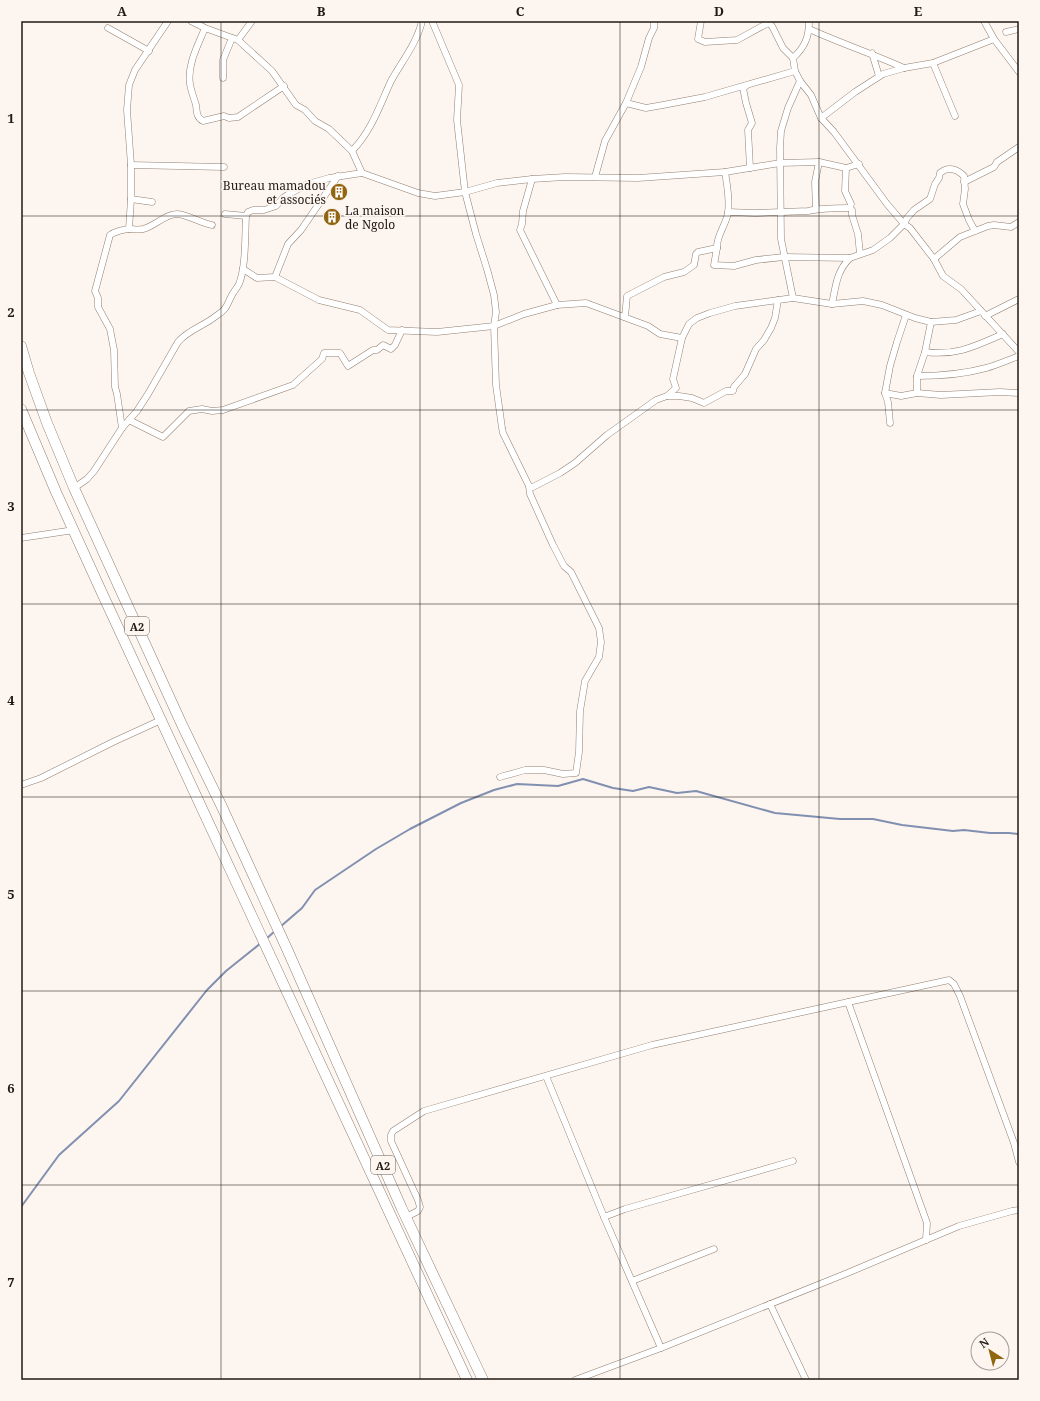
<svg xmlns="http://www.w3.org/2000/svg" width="1040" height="1401" font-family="'Noto Serif',serif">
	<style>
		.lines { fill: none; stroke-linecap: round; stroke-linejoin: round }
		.stream { stroke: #8190b1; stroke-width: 2 }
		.minor-casing { stroke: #917f71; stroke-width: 7 }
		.trunk-casing { stroke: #917f71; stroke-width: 11 }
		.minor { stroke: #fff; stroke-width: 6 }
		.trunk { stroke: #fff; stroke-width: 10 }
		.grid { fill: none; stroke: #201914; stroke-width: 1; stroke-opacity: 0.55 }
		.labels { text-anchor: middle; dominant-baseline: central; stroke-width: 3.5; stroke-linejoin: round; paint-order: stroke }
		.shield { fill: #fdf5ef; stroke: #625b56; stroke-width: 1 }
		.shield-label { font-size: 11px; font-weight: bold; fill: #201914 }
		.poi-label { font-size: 12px; fill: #201914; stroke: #fdf5ef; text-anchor: end }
		.neatline { fill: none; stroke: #201914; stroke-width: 1.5 }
		.grid-label { font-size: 13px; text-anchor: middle; font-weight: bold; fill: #201914 }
	</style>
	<rect width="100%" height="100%" fill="#fdf5ef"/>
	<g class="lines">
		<!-- stream -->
		<g class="stream">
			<polyline points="280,927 302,908 315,890 376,849 410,829 461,803 494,790 517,784 558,786 583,779 613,788 633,791 649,787 677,793 696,791 775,813 840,819 873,819 902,825 953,831 964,830 990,833 1009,833 1019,834"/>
			<polyline points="266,939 275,931"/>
			<polyline points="21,1207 59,1155 119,1101 207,990 226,971 261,943"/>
		</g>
		<defs>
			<g id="minor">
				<polyline points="191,21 205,28 238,40 272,71 296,105 305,110 315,121 329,129 352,151 362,173"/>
				<polyline points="432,21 459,85 457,120 465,192 476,234 487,269 494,295 496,312 494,326 496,385 502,428 503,433 529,486 533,487 560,473 575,463 607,435 656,400 667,396 676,388 673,379 682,338 689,324 697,318 710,313 735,306 793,298 832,304 863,301 882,305 915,318 931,322 956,320 981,311"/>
				<polyline points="701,21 698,39 705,42 737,40 768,23"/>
				<polyline points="766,21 772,26 783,48 793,58 795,71 800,81 811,95 821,118 834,132 887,204 904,224 910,228 934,259 943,276 961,289 1019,352"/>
				<polyline points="984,21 994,39 1019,72"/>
				<polyline points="108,28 149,51"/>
				<path d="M205 28C198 45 187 65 190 84 191 91 194 98 196 105 197 112 196 117 203 121L224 116 229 118 238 117 284 86"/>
				<path d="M809 29C840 43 873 54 904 68"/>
				<polyline points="1006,32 1019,29"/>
				<polyline points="238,40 252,21"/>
				<polyline points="872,53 879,76"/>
				<path d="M793 58C805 47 809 37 809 21"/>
				<polyline points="933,63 955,116"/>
				<polyline points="223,78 223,60 232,38"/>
				<polyline points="746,86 743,88 746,103 752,123 748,130 750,168"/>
				<polyline points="626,103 646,108 663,105 705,97 795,71"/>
				<polyline points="821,118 855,92 883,74 904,68 933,63 994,39"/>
				<path d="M352 151C372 130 379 107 391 81 402 61 417 43 422 21"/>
				<polyline points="131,165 224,167"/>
				<polyline points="846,168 845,191 851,204 850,208 852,210 852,215 858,234 860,254"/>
				<polyline points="595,177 605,141 626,103 641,67 649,38 654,28 654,21"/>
				<polyline points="532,179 523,211 522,224 520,230 557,305"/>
				<polyline points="964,182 994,167 997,162 1019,147"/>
				<polyline points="131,199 152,202"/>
				<polyline points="816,209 815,182 819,162"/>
				<path d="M728 212 755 213 808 211C821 208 836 208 850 208"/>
				<polyline points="225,214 246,216"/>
				<polyline points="129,229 131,199 131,165 127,110 129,85 135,70 168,21"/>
				<path d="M717 248 714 265 734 266 756 260 784 257 850 258 873 250 890 238 904 224 907 218 914 210 930 199 935 184 939 178 940 173C948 166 957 169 964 176L965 189 963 204 969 220 975 231"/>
				<polyline points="934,259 960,237 988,226 994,225 1011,227 1019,222"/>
				<polyline points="243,269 257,278 275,277 319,300 360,310 388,330 437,332 494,326 524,314 557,305 586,303 648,326 660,334 682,338"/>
				<polyline points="275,277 288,244 301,230 338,176"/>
				<polyline points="793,298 781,239 780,148 781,131 788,108 800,81"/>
				<path d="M832 304C836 286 836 272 850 258"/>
				<polyline points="985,316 1019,299"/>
				<path d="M625 317 627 296 664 277 684 272 694 265 696 254 698 252 717 248C716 236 726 225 728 213 730 199 727 185 725 172"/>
				<path d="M925 352C957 356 975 346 1003 334"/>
				<path d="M917 376C940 376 964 374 986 368 997 365 1008 360 1019 356"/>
				<polyline points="885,393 901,396 917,393 941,395 1000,392 1019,393"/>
				<polyline points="917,393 917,376 925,352 931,322"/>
				<polyline points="667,396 679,396 692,398 704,403 726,391 733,391 734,387 745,374 756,349 764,340 771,328 775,318 778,300"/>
				<polyline points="129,420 163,437 189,411 202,409 212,411 223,410 293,385 322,359 324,353 340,353 348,366 373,350 377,350 383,345 391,349 395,345 402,330"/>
				<polyline points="890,423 888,402 885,393 890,366 897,342 906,315"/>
				<path d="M122 428 117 394 115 387 114 350 110 329 98 307V298L95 291 110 235C114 232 124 229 130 229 134 229 138 230 143 229 155 226 165 214 177 214 189 215 201 223 212 225"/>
				<path d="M74 488 87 479 94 471 122 428 137 411 148 394 178 342C189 329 204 326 216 316 228 308 226 306 232 295 234 291 237 288 239 284 246 267 245 235 246 216L248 212 253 210H264L276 206 283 198 289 194 308 184 329 178 362 173 418 193 435 196 465 192 497 183 532 179 565 177 638 178 725 172 780 163 819 162 846 168 859 164"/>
				<polyline points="21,538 74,530"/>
				<polyline points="500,777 525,770 544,770 563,774 576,773 579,752 580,711 585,681 599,657 601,642 599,628 571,572 564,566 553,545 530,494 529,486"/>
				<polyline points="21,785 41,778 113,742 161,720"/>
				<polyline points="848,1002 927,1223 926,1240"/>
				<polyline points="546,1076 604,1217 661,1348"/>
				<polyline points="406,1217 418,1211 420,1207 418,1200 391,1141 391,1135 393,1131 424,1111 652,1045 949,980 954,984 960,996 1014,1143 1019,1162"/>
				<polyline points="604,1217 625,1209 793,1161"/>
				<polyline points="632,1281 714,1249"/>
				<polyline points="770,1304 806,1380"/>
				<polyline points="575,1380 661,1348 845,1274 959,1226 1012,1211 1019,1210"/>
			</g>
			<g id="trunk">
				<polyline points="21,346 29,373 47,423 74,488 183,727 222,807 287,949 402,1209 483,1380"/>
				<polyline points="21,409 56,492 102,593 467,1380"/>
			</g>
		</defs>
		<!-- minor casing -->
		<use href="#minor" class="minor-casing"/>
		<!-- trunk casing -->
		<use href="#trunk" class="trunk-casing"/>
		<!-- minor -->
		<use href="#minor" class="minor"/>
		<!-- trunk -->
		<use href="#trunk" class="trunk"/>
	</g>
	<!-- grid -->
	<path class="grid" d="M221 21V1380M420 21V1380M620 21V1380M819 21V1380M21 216H1019M21 410H1019M21 604H1019M21 797H1019M21 991H1019M21 1185H1019"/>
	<!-- icons -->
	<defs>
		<symbol id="building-disc" viewBox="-11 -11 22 22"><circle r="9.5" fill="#926510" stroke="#fdf5ef"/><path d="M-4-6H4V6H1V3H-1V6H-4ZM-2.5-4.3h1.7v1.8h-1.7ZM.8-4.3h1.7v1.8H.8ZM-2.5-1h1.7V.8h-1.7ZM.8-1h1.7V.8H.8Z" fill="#fff"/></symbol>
	</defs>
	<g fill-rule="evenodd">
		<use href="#building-disc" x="329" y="182" width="20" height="20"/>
		<use href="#building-disc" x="322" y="207" width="20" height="20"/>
	</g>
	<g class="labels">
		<!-- shield labels -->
		<g class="shield">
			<rect x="125" y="617" width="24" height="18" rx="3"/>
			<rect x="371" y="1156" width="24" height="18" rx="3"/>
		</g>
		<g class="shield-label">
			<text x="137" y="626">A2</text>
			<text x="383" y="1165">A2</text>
		</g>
		<!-- poi labels -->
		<g class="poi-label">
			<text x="326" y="185">Bureau mamadou<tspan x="326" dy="14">et associés</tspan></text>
			<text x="345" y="210" text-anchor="start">La maison<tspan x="345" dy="14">de Ngolo</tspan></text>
		</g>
	</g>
	<!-- border -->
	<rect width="1040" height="1401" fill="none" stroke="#fdf5ef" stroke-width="44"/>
	<!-- north arrow -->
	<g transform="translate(990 1351) rotate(324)"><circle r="19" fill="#fdf5ef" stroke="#a59d97"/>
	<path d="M0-3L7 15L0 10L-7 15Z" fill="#926510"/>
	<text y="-6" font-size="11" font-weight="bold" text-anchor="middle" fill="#201914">N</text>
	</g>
	<rect x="22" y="22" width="996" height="1357" class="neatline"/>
	<g class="grid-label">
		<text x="122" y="16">A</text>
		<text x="321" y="16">B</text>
		<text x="520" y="16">C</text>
		<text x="719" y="16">D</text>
		<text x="918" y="16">E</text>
		<text x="11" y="123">1</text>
		<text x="11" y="317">2</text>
		<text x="11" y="511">3</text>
		<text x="11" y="705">4</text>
		<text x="11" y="899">5</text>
		<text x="11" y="1093">6</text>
		<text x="11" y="1287">7</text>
	</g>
</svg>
